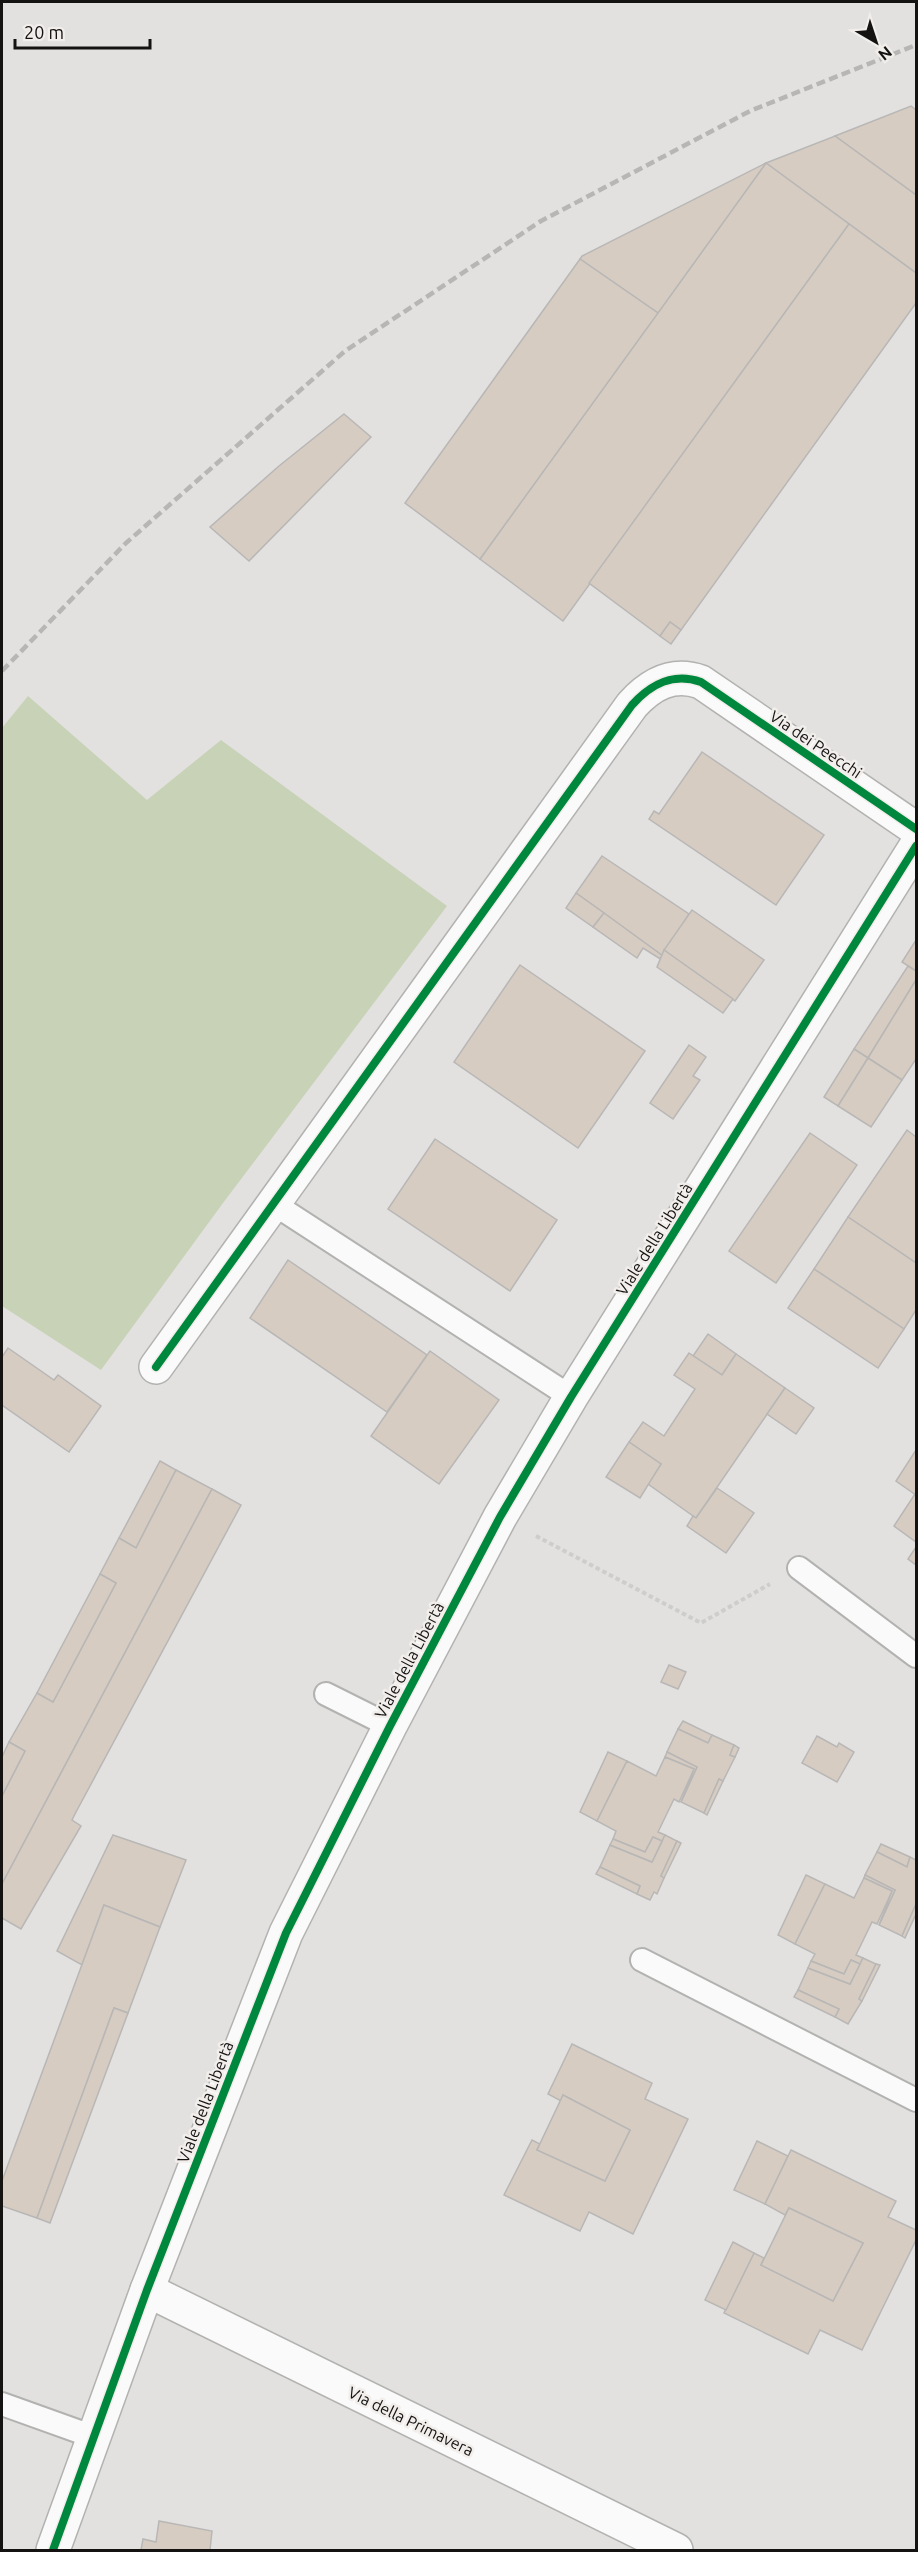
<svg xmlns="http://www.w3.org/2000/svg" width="918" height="2552" font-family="Ubuntu,sans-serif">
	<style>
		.green { fill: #c7d2b7 }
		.building { fill: #d6ccc2; stroke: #b8b7b6; stroke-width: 1.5 }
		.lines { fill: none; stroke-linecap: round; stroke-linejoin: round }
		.service-casing { stroke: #b2b2b0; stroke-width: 26 }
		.minor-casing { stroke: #b2b2b0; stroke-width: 36 }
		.path { stroke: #cdcdcc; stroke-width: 4; stroke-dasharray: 4.5 3; stroke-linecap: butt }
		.service { stroke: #fbfafa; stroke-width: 22 }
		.minor { stroke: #fbfafa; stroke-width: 33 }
		.rail { stroke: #b7b6b5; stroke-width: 4.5; stroke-dasharray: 9 4.5; stroke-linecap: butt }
		.cycleway-casing { stroke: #f1eeeb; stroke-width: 11 }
		.cycleway { stroke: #00873e; stroke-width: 8 }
		.labels { text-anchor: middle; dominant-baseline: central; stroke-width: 5; stroke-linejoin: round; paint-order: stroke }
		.street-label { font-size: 16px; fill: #141312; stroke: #f1eeeb }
	</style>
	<rect width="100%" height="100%" fill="#e2e1df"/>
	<!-- green -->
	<polygon class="green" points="28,696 147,800 221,740 447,906 223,1203 101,1370 2,1306 2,728"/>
	<!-- building -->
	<g class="building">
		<polygon points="911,106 916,110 916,195 835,136"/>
		<polygon points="835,136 916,195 916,273 766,163"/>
		<polygon points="766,163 849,224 563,621 480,559"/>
		<polygon points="766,163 658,313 580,259 582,256"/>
		<polygon points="849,224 916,273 916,303 681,630 670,622 660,636 589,583"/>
		<polygon points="580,259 658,313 480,559 405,503"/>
		<polygon points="344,414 371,437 249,561 210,527 279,466"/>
		<polygon points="670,622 681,630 671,644 660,636"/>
		<polygon points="702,752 824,835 776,905 649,819 654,811 659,814"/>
		<polygon points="602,856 689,914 663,956 576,893"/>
		<polygon points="576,893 604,913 593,927 566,908"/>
		<polygon points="692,910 764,960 735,1001 664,950"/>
		<polygon points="604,913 663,956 662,960 643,948 637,958 593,927"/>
		<polygon points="916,940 916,971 902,962"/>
		<polygon points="664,950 733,999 723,1013 657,967"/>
		<polygon points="520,965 645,1051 578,1148 454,1062"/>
		<polygon points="908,966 916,971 916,980 868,1058 854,1049"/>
		<polygon points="916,980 916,1059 902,1080 868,1058"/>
		<polygon points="689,1045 706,1057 693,1076 700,1080 673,1119 650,1103"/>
		<polygon points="854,1049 868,1058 838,1106 824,1097"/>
		<polygon points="868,1058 902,1080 871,1127 838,1106"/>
		<polygon points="907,1130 916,1137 916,1263 848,1217"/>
		<polygon points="810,1133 857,1165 776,1283 729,1251"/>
		<polygon points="435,1139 557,1220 510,1291 388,1209"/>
		<polygon points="848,1217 916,1263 916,1310 904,1329 814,1269"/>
		<polygon points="288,1260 427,1355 387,1412 250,1318"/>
		<polygon points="814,1269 904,1329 878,1368 788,1308"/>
		<polygon points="708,1334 736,1354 722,1375 693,1356"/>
		<polygon points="8,1348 54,1380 58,1375 101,1406 69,1452 2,1405 2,1357"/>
		<polygon points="430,1351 499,1400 439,1484 371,1436"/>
		<polygon points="689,1353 722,1375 736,1354 785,1388 696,1518 648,1484 661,1464 629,1442 643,1422 664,1436 695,1389 674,1375"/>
		<polygon points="785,1388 814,1408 796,1434 767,1414"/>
		<polygon points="629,1442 661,1464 640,1498 606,1477"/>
		<polygon points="916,1450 916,1495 896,1481"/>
		<polygon points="160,1461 176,1470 136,1548 119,1538"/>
		<polygon points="176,1470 212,1489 2,1884 2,1796 25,1751 9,1742 37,1693 53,1702 116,1583 100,1574 119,1538 136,1548"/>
		<polygon points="717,1488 754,1513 726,1553 687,1526 693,1516 696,1518"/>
		<polygon points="212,1489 241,1505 76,1812 72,1820 81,1826 21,1929 2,1918 2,1884"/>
		<polygon points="915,1494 916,1495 916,1542 894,1526"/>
		<polygon points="916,1547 916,1565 908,1559"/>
		<polygon points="100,1574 116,1583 53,1702 37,1693"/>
		<polygon points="669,1665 686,1672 678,1689 661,1682"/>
		<polygon points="683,1721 712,1735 708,1743 678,1729"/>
		<polygon points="678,1729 708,1743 712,1735 734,1745 730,1755 735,1757 723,1781 719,1779 704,1813 681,1802 697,1767 667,1752"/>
		<polygon points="817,1736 837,1747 839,1743 854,1752 837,1782 802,1763"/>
		<polygon points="9,1742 25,1751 2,1796 2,1757"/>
		<polygon points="734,1745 739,1748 735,1757 730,1755"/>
		<polygon points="608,1752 627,1761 597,1821 580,1812"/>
		<polygon points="667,1752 697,1767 681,1802 694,1769 665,1757"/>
		<polygon points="665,1757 694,1769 679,1802 674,1799 658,1832 665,1835 662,1841 653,1837 645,1852 613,1839 616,1831 597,1821 627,1761 656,1776"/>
		<polygon points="719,1779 723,1781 707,1815 704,1813"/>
		<polygon points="113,1835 186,1860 160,1927 104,1905 82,1965 57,1951"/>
		<polygon points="665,1835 677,1841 661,1876 664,1878 657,1894 654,1892 650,1900 637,1894 640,1886 600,1867 610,1845 652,1862"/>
		<polygon points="653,1837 662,1841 652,1862 610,1845 613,1839 645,1852"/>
		<polygon points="677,1841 681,1843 664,1878 661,1876"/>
		<polygon points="881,1844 910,1857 907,1867 877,1852"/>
		<polygon points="877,1852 907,1867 910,1857 916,1860 916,1904 902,1936 879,1925 895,1890 865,1875"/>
		<polygon points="600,1867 640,1886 637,1894 596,1874"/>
		<polygon points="806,1875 825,1884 795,1944 778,1935"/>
		<polygon points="865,1875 895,1890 879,1925 892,1891 864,1878"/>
		<polygon points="864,1878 892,1891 877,1924 872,1922 856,1955 863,1958 860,1964 851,1960 844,1974 811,1961 815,1954 795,1944 825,1884 854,1898"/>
		<polygon points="916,1904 916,1914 905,1938 902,1936"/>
		<polygon points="104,1905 160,1927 128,2013 114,2008 37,2218 2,2206 2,2181"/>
		<polygon points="863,1958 876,1964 859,1999 862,2001 848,2024 835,2017 839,2009 798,1990 808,1968 850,1984"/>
		<polygon points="851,1960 860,1964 850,1984 808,1968 811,1961 844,1974"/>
		<polygon points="876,1964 880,1965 862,2001 859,1999"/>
		<polygon points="798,1990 839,2009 835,2017 794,1997"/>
		<polygon points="114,2008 128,2013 50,2223 37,2218"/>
		<polygon points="572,2044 652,2083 645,2099 688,2119 633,2234 589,2212 580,2231 504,2195 532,2140 540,2144 537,2150 605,2181 630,2130 563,2095 561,2101 548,2094"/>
		<polygon points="563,2095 630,2130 605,2181 537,2150"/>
		<polygon points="757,2141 788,2156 765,2204 734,2190"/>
		<polygon points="791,2150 896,2201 888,2217 916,2230 916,2240 862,2350 820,2330 808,2354 724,2313 754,2253 764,2258 761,2265 833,2301 863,2243 789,2208 785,2215 765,2204"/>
		<polygon points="789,2208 863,2243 833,2301 761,2265"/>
		<polygon points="733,2242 754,2253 726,2310 705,2300"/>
		<polygon points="159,2521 212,2531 210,2550 141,2550 143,2539 156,2542"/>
	</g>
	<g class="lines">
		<defs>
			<g id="service">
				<polyline points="274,1204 571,1397"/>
				<polyline points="799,1568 916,1656"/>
				<polyline points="326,1694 390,1726"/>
				<polyline points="642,1960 916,2100"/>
				<polyline points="2,2404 94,2437"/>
			</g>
			<g id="minor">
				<path d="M156 1367 632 705C651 684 673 672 701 682L916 829"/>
				<polyline points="147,2290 676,2550"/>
				<polyline points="53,2550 147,2290 286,1933 390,1726 500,1517 571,1397 916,846"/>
			</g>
		</defs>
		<!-- service casing -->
		<use href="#service" class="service-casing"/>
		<!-- minor casing -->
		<use href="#minor" class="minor-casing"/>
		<!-- path -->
		<polyline class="path" points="536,1536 701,1623 770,1584"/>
		<!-- service -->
		<use href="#service" class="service"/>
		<!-- minor -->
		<use href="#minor" class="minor"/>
		<!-- rail -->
		<polyline class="rail" points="2,671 126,543 345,351 541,221 750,111 916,45"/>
		<defs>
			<g id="cycleway">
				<path d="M156 1367 632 705C651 684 673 672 701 682L916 829"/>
				<polyline points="53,2550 147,2290 286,1933 390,1726 500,1517 571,1397 916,846"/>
			</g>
		</defs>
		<!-- cycleway casing -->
		<use href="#cycleway" class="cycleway-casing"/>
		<!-- cycleway -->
		<use href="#cycleway" class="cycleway"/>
	</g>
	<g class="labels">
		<!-- street labels -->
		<g class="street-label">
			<text transform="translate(816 744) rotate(34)">Via dei Peecchi</text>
			<text transform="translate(654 1239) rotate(-58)">Viale della Libertà</text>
			<text transform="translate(409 1660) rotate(-62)">Viale della Libertà</text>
			<text transform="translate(205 2102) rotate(-69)">Viale della Libertà</text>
			<text transform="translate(411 2421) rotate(26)">Via della Primavera</text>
		</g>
	</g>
	<!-- border -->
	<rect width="918" height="2552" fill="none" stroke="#141312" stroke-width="6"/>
	<!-- north arrow -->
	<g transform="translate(876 42) rotate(141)" stroke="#f1eeeb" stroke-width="4.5" paint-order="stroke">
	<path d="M0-4.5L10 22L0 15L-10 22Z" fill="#141312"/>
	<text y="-9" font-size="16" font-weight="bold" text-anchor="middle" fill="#141312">N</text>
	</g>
	<!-- scale -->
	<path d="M15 39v9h135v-9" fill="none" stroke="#141312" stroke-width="3"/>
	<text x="24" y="39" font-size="18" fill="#141312" stroke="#f1eeeb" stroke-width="4.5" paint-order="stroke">20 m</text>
</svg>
